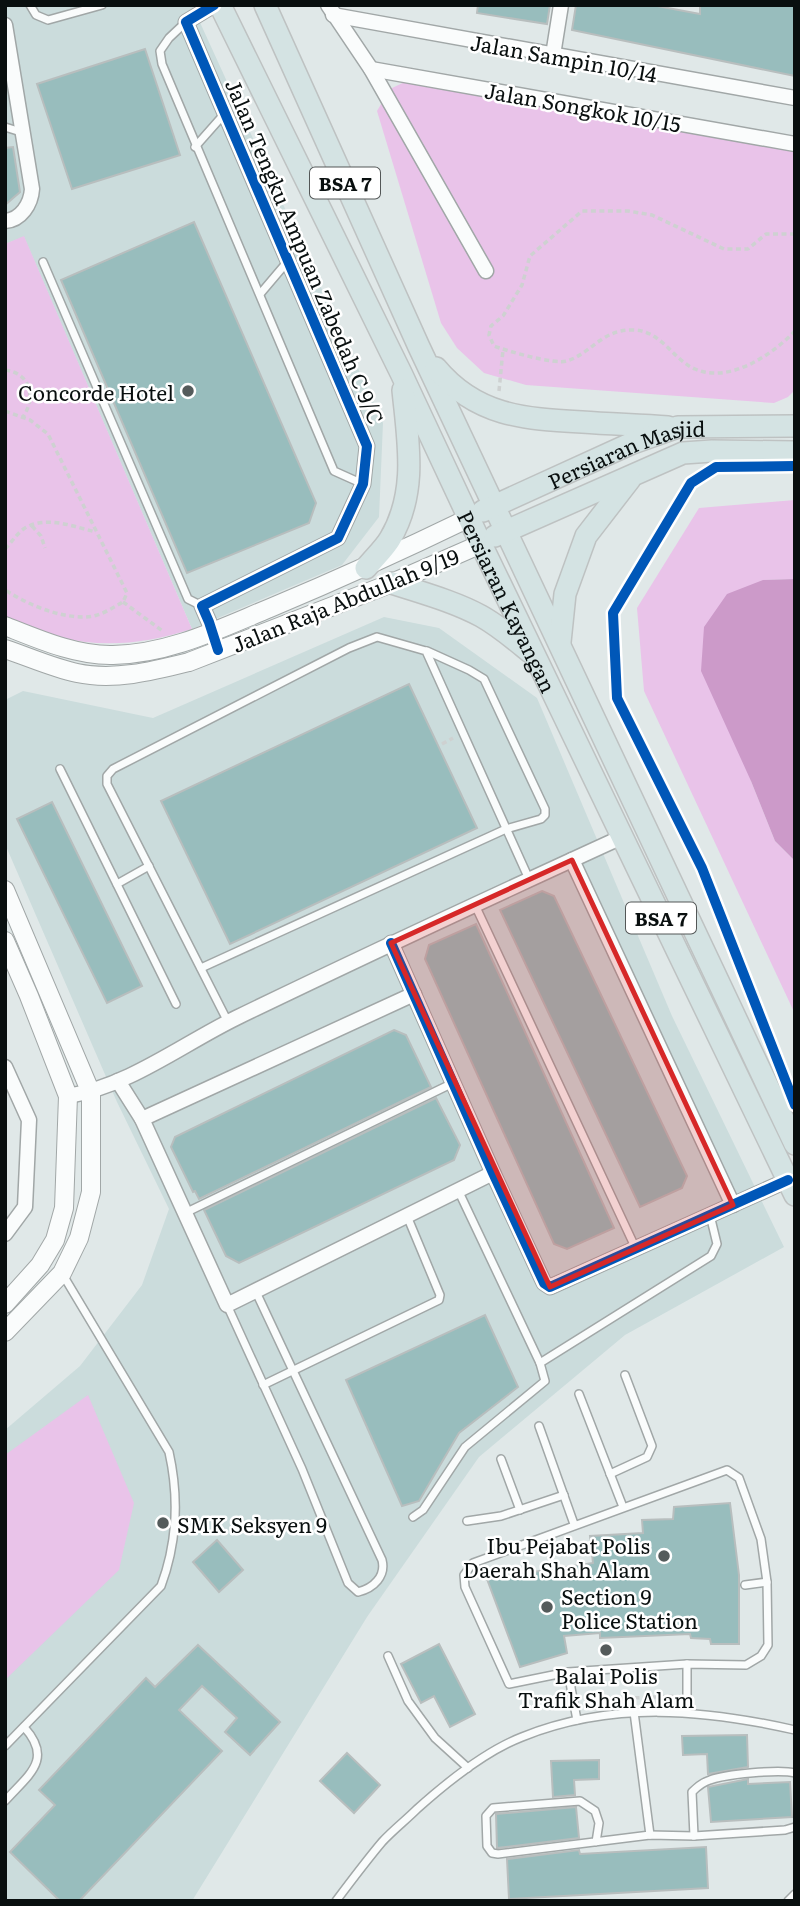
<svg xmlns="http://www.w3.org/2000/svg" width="800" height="1906" font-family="Literata,serif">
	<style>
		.built { fill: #cbdcdc }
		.green { fill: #e9c3e9 }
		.water { fill: #cc9ac9 }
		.building { fill: #98bdbd; stroke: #b8bebe; stroke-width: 2 }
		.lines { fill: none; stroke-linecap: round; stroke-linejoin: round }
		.service-casing { stroke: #a1a7a7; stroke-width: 10 }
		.minor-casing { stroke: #a1a7a7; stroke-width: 17 }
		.tertiary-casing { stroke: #a1a7a7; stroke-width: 20 }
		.primary-casing { stroke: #bec2c2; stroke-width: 24 }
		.path { stroke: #ced1d1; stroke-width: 3.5; stroke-dasharray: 5 3.5; stroke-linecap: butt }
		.service { stroke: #fafcfc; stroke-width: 7 }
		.minor { stroke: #fafcfc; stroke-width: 14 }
		.tertiary { stroke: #fafcfc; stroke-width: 18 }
		.primary { stroke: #d4e3e3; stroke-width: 21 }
		.cycleway-casing { stroke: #fff; stroke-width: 15 }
		.cycleway { stroke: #0057b8; stroke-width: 10 }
		.marked { fill: #d62828; fill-opacity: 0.2; stroke: #d62828; stroke-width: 5; stroke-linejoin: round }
		.poi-dot { fill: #545b5b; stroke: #fff; stroke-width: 2.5 }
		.labels { text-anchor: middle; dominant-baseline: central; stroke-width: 5; stroke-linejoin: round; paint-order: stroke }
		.shield { fill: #fff; stroke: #535757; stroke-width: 2 }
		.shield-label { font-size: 19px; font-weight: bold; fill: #090f0f }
		.street-label { font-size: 21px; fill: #090f0f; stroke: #fff }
		.poi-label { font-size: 21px; fill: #090f0f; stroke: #fff; text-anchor: end }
	</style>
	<rect width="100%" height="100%" fill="#e0e8e8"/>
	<!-- built -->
	<g class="built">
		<polygon points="5,5 192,5 383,423 379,517 342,565 192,629 24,237 5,244"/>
		<polygon points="384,617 439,628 537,698 672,1016 784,1247 625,1335 479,1457 367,1617 192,1901 5,1901 5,1430 80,1366 142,1285 169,1209 117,1102 5,844 5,700 23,691 153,718"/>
	</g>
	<!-- green -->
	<g class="green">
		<polygon points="413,78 795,139 795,390 788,397 774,403 526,385 484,373 457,348 441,323 377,111 390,89"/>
		<path d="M24 236 192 629C123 651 71 648 5 618V244Z"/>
		<polygon points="795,500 795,579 763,580 751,781 775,841 795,861 795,1014 644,691 637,608 699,508"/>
		<polygon points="88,1395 134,1503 119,1570 5,1680 5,1455"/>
	</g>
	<!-- water -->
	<polygon class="water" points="795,579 795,861 775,841 751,781 701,671 704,627 727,594 763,580"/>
	<!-- building -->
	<g class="building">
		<polygon points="478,5 550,5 547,24 477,13"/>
		<polygon points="576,5 652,5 700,14 700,5 795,5 795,76 572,30"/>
		<polygon points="145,49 180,155 72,189 37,84"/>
		<polygon points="13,147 20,192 5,205 5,148"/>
		<polygon points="194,222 316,503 309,523 187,573 61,280"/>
		<polygon points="409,684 477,828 230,944 161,801"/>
		<polygon points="52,802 142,986 107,1003 17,819"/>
		<polygon points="542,891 554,896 687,1176 682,1188 640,1207 500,910"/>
		<polygon points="476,924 614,1228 567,1249 554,1244 425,959 429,945"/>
		<polygon points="394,1030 406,1035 431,1087 199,1199 195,1191 193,1192 171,1147 175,1137"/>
		<polygon points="436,1098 460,1145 454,1160 239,1263 226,1256 204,1210"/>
		<polygon points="485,1315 518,1387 459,1433 419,1501 402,1506 346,1380"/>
		<polygon points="730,1503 739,1575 739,1644 711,1644 710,1639 691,1638 690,1634 600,1638 600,1633 564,1636 567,1653 520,1667 487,1579 593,1563 590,1536 643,1533 642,1520 673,1519 674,1507"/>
		<polygon points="217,1540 243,1570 219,1592 193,1562"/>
		<polygon points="439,1644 475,1714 450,1727 434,1696 421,1703 401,1664"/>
		<polygon points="198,1645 280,1722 250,1755 225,1732 237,1718 202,1686 179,1710 222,1751 79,1901 60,1901 10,1852 55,1805 39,1790 146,1678 155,1687"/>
		<polygon points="747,1735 748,1767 708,1774 707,1754 683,1755 682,1736"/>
		<polygon points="347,1753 380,1785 354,1813 320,1781"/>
		<polygon points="599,1760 599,1779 574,1780 575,1795 553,1797 551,1761"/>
		<polygon points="748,1779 748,1784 790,1782 792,1817 711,1822 708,1787"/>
		<polygon points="576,1807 579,1838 497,1848 496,1814"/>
		<polygon points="706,1847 708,1888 509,1899 507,1859 579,1850 580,1854"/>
	</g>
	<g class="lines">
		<defs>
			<g id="service">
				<polyline points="30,5 36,15 48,20 102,5"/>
				<polyline points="186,22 169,38 160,51 162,64 334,471 363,484"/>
				<polyline points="5,127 21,132"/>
				<polyline points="195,147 226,112"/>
				<polyline points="43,262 188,599 202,606"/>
				<polyline points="260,294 288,261"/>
				<polyline points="60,769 176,1004"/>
				<polyline points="117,884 149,866"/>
				<polyline points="475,905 636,1249"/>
				<polyline points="201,968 506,829 541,819 545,815 545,809 484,679 469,670 427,651"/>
				<polyline points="228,1022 107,784 107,776 113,769 349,648 377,637 426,651 529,879"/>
				<polyline points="185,1213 453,1083"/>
				<path d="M227 1305 302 1469 348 1583 358 1592C374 1588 386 1576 382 1560L256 1292"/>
				<polyline points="540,1363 711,1256 717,1244 710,1215"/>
				<polyline points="263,1385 439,1300 440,1295 407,1216"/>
				<polyline points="579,1394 623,1507"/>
				<polyline points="539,1426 574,1524"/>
				<polyline points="501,1459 520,1510"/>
				<polygon points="727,1470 739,1478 761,1539 767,1582 768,1645 761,1656 746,1665 687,1664 568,1672 509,1684 465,1587 464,1575 473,1563"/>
				<polyline points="610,1474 647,1457 652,1446 625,1375"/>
				<polyline points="413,1517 423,1510 465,1447 545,1381 540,1363 458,1190"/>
				<polyline points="467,1521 501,1516 564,1495"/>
				<polyline points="745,1585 767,1582"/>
				<polyline points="388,1656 408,1701 435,1738 468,1768"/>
				<polyline points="687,1664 687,1712"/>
				<polyline points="568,1672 577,1720"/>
				<polyline points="634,1712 650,1835"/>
				<path d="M5 1746 161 1586C177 1543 179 1497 169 1452L63 1275"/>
				<path d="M5 1801C28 1775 54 1760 24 1727"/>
				<path d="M694 1836 692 1792C697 1787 703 1782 710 1780 726 1774 780 1769 795 1773"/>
				<polyline points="596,1842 599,1823 595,1811 580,1801 493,1808 486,1816 487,1846 492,1853 498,1854 650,1835 694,1836 785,1830 795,1827"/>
				<path d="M336 1901C351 1881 366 1861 382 1842 393 1830 406 1820 417 1809 446 1783 486 1751 522 1737 612 1701 703 1709 795 1730"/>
				<polyline points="788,1901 795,1894"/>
			</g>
			<g id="minor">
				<polyline points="328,5 371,69 486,271"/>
				<polyline points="333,15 795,98"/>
				<path d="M5 25 32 189C31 204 21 220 5 221"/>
				<polyline points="553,55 561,5"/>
				<polyline points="371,69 795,144"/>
				<polyline points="214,639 209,622 202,606 338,538 363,484 367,446 186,22 214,5"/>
				<polyline points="572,860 733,1205"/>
				<polyline points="391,943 493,1173 544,1283 550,1287 788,1180"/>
				<polyline points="5,1067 29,1120 25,1207 5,1234"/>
				<polyline points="118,1081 142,1119 227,1305 493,1173"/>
				<path d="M68 1096C129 1086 181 1045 236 1018 364 956 493 896 622 837"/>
				<polyline points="142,1119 414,994"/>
			</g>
			<g id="tertiary">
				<path d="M5 626C38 639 76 656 113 655 169 654 219 629 270 608 337 580 403 550 469 518"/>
				<path d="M5 649C29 657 53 668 77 673 114 681 153 671 189 662L392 583 481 544"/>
				<polyline points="5,890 91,1093 91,1192 79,1238 62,1273 5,1332"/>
				<polyline points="5,941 29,996 68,1096 64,1208 55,1240 40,1265 5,1304"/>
			</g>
			<g id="primary">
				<path id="s1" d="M220 5 401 373 481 544 795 1195"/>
				<polyline points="265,5 419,347 795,1144"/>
				<path d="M436 368C476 416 524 419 582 422 610 424 639 425 668 427"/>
				<path id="s2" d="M483 511 630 444 678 427 795 426"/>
				<polyline points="495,536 683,453 712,451 795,452"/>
				<path d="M366 568C374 558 384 549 390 539 418 492 408 441 403 390"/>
				<path d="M392 583C422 593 453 601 481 616 499 626 514 639 530 652"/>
				<polyline points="560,642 565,594 586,536 630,479"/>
			</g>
		</defs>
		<!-- service casing -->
		<use href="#service" class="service-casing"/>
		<!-- minor casing -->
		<use href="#minor" class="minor-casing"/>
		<!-- tertiary casing -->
		<use href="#tertiary" class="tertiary-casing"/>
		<!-- primary casing -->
		<use href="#primary" class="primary-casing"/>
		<!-- path -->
		<g class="path">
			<path d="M795 234H766L748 249H724L652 215 628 211H582L530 256 522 285 503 316 491 326 489 335 494 346C507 351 555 365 567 361 592 353 602 329 633 330 661 330 672 359 695 369 729 384 772 355 795 331"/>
			<path d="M5 370C31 373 36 398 23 417"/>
			<polyline points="499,391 503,350"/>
			<path d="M5 411 30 420 48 434 127 593 123 602C111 609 97 618 83 617 57 617 27 604 5 590"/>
			<polyline points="32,526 41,536 45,548"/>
			<path d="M5 549C12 542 17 533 25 528 47 515 74 527 96 532"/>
			<polyline points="123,602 164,632"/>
			<polyline points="442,744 453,738"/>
			<polyline points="584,1705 631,1698 677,1696"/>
		</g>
		<!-- service -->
		<use href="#service" class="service"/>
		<!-- minor -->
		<use href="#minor" class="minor"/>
		<!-- tertiary -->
		<use href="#tertiary" class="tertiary"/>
		<!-- primary -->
		<use href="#primary" class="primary"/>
		<defs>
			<g id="cycleway">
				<polyline points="214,5 186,22 367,446 363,484 338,538 202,606 209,622 218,650"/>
				<polyline points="795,466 716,467 691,483 613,613 617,698 702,868 795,1105"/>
				<polyline points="391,943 493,1173 544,1283 550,1287 788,1180"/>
			</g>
		</defs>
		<!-- cycleway casing -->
		<use href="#cycleway" class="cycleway-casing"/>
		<!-- cycleway -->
		<use href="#cycleway" class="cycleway"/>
	</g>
	<!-- marked area -->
	<path class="marked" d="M572 860 733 1205 550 1287 391 943Z"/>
	<!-- markers -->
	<g class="poi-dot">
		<circle cx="188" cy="391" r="7"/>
		<circle cx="163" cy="1523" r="7"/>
		<circle cx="664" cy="1556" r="7"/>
		<circle cx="547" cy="1607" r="7"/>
		<circle cx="606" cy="1650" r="7"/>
	</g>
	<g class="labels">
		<!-- shield labels -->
		<g class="shield">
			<rect x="310" y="167.5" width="70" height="31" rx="5"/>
			<rect x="626" y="902.5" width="70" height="31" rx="5"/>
		</g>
		<g class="shield-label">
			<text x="345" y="183">BSA 7</text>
			<text x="661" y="918">BSA 7</text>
		</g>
		<!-- street labels -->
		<g class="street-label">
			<text transform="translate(564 57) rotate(10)">Jalan Sampin 10/14</text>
			<text transform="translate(583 106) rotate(10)">Jalan Songkok 10/15</text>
			<text transform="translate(306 251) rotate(67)">Jalan Tengku Ampuan Zabedah C 9/C</text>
			<text stroke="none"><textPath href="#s2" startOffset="156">Persiaran Masjid</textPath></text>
			<text transform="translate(345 599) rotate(-22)">Jalan Raja Abdullah 9/19</text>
			<text stroke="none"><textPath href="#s1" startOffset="662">Persiaran Kayangan</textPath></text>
		</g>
		<!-- poi labels -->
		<g class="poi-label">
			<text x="174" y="391">Concorde Hotel</text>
			<text x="177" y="1523" text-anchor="start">SMK Seksyen 9</text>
			<text x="650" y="1544">Ibu Pejabat Polis<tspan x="650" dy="24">Daerah Shah Alam</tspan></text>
			<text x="561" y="1595" text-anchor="start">Section 9<tspan x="561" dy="24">Police Station</tspan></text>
			<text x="606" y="1674" text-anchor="middle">Balai Polis<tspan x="606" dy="24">Trafik Shah Alam</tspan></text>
		</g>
	</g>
	<!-- border -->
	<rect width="800" height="1906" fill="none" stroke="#090f0f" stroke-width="14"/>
</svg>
